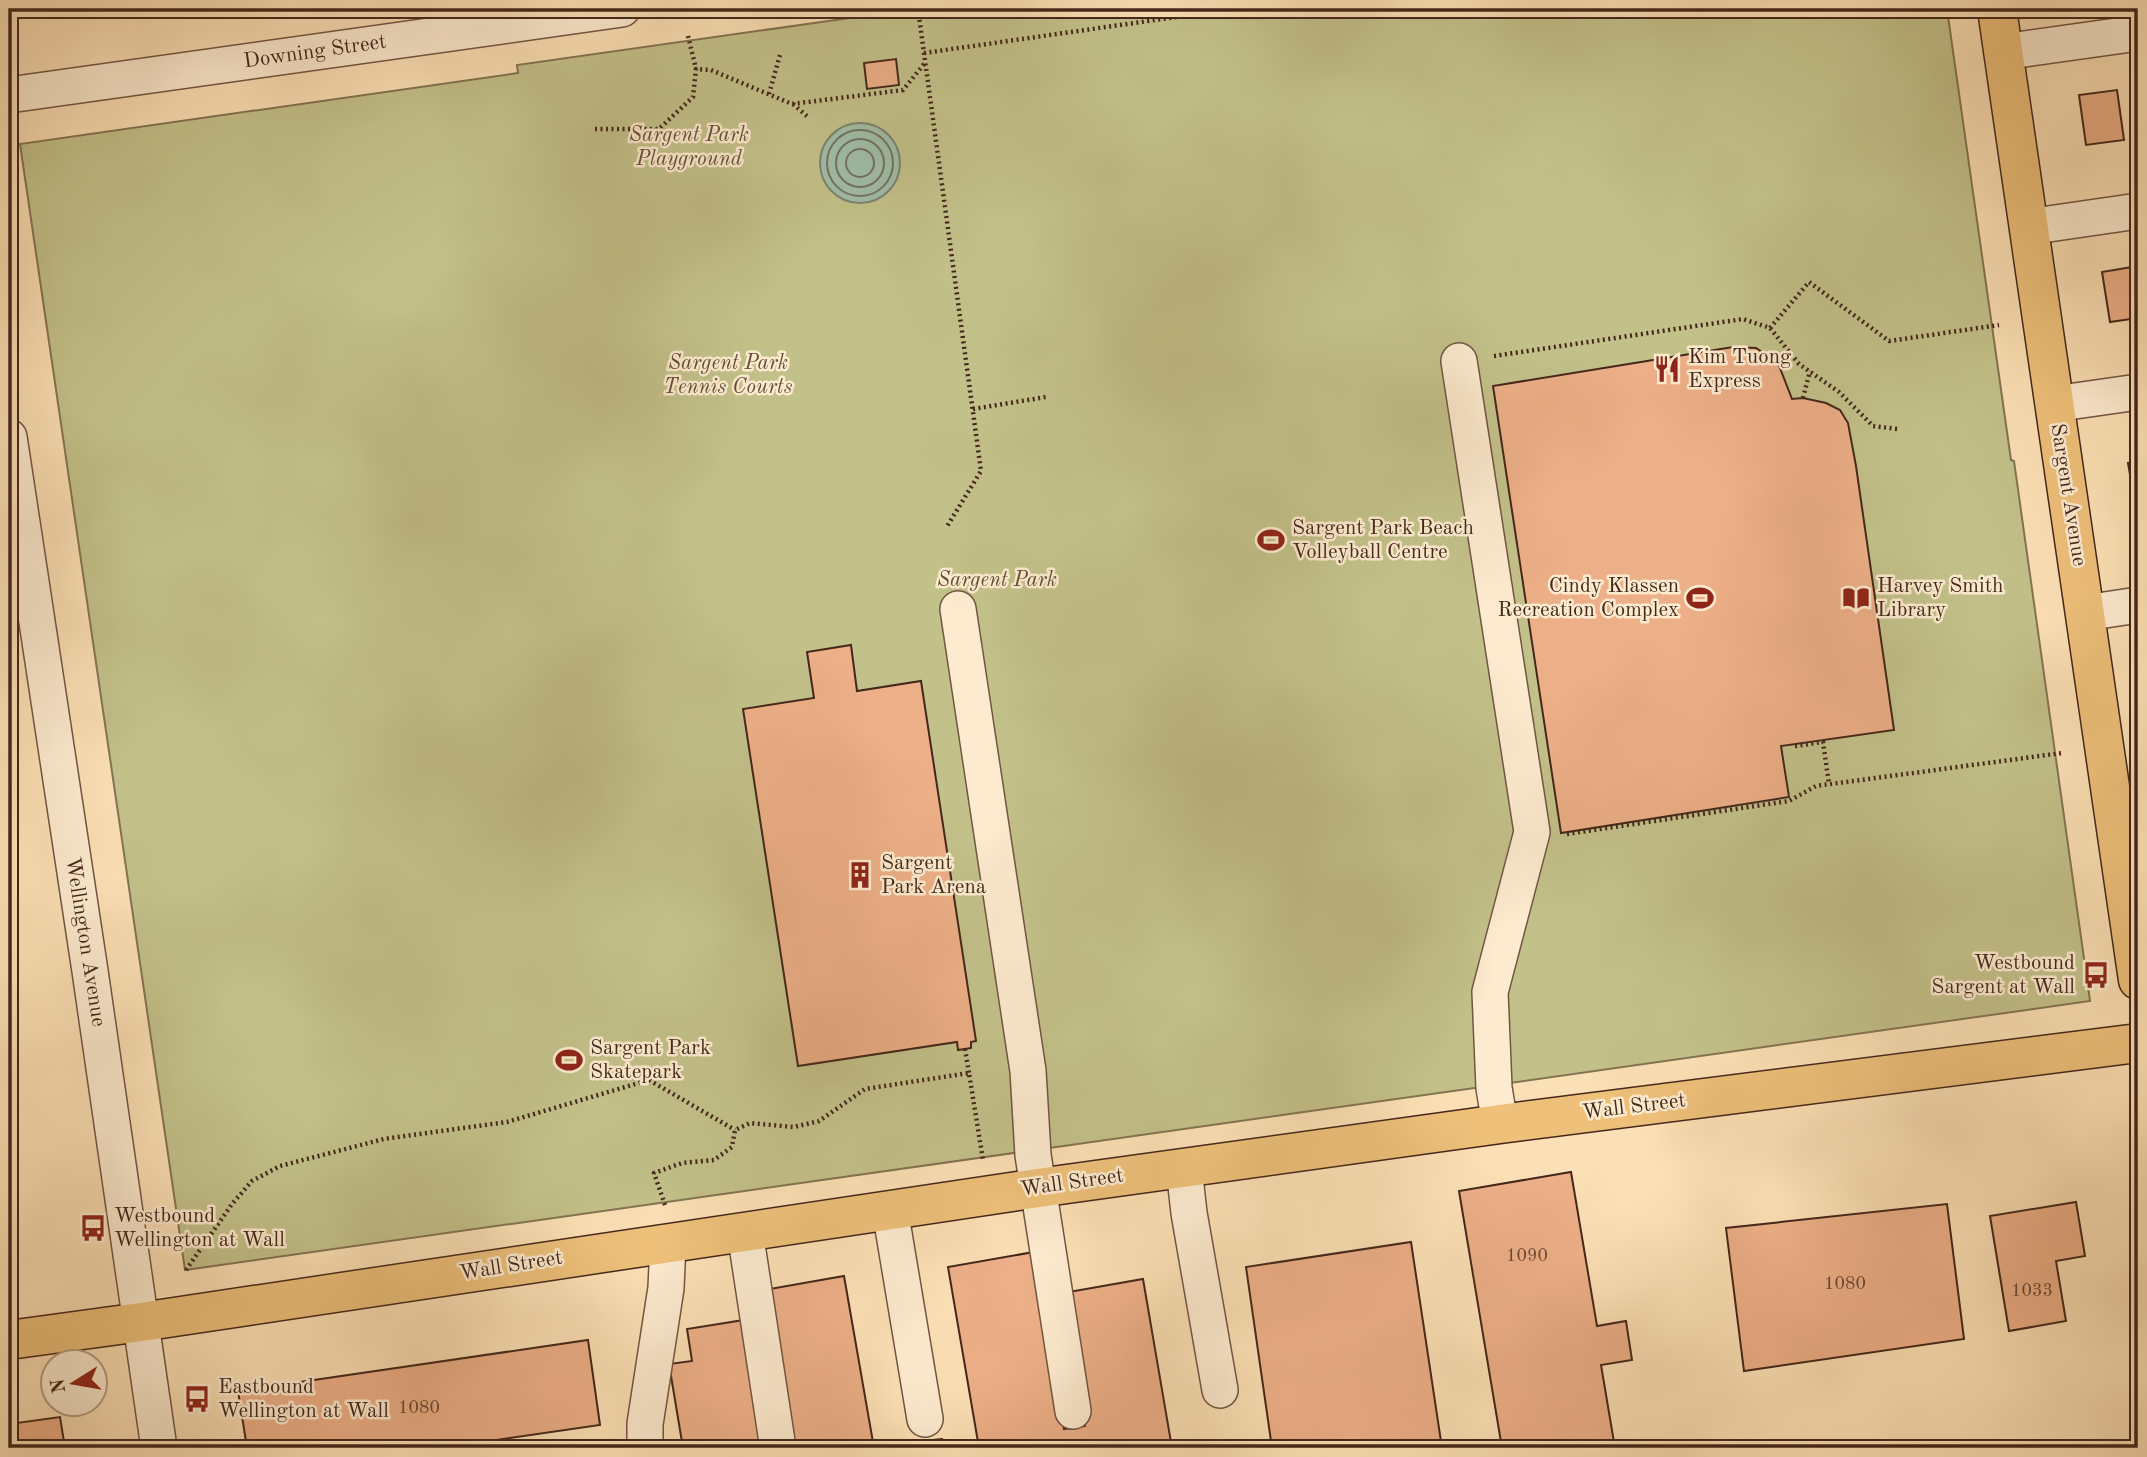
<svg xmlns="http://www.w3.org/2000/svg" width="2147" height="1457" font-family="'Old Standard TT',serif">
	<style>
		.green { fill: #c3c18a; stroke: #847452; stroke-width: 2 }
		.water { fill: #a0bea9; stroke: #7b8270; stroke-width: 2 }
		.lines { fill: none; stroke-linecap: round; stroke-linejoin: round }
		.shore { stroke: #727262; stroke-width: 2 }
		.building { fill: #edaf87; stroke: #44271b; stroke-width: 2 }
		.minor-casing { stroke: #725542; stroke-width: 38 }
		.major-casing { stroke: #44271b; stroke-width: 41 }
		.path { stroke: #44271b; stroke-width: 4.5; stroke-dasharray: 2 3.5; stroke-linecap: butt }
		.minor { stroke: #fdebcf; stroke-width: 35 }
		.major { stroke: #eec07a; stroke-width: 38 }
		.labels { text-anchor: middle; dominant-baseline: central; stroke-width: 5; stroke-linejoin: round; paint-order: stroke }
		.number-label { font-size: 18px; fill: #6e4936 }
		.street-label { font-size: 21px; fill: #44271b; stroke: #fdebcf }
		.park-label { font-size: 21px; font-style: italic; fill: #644e37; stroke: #fdebcf }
		.poi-label { font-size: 21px; fill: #44271b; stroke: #fdebcf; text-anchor: start }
	</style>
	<rect width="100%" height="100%" fill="#fce0b5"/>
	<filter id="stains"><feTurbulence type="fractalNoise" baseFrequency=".00286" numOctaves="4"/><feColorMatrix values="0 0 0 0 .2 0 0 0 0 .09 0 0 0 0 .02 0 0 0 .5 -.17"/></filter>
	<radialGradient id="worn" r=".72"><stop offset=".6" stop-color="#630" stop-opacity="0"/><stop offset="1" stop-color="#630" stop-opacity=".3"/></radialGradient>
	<!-- green -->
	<polygon class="green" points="963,9 1947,9 2011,460 2014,461 2090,1001 185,1270 20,144 518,73 517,65 899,11 901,18"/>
	<!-- water -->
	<circle class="water" cx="860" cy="163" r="40"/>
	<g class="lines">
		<!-- shore -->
		<g class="shore">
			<circle cx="860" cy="163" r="33"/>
			<circle cx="860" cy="163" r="24"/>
			<circle cx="860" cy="163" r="14"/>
		</g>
	</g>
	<!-- building -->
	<g class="building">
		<polygon points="896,59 899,85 867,89 864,63"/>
		<polygon points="2117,90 2124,140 2086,145 2079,95"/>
		<polygon points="2138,266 2138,318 2110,322 2102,272"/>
		<polygon points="1733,347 1756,348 1778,363 1792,399 1803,398 1826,403 1840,410 1848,423 1856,466 1894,730 1781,746 1789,797 1561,833 1493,386"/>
		<polygon points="2138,462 2138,509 2136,510 2128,463"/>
		<polygon points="851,645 857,691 921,681 976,1041 971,1042 971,1048 958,1050 957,1042 798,1066 743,709 814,698 807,652"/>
		<polygon points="1571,1172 1597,1326 1626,1321 1632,1360 1601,1365 1615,1448 1502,1448 1459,1191"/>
		<polygon points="2076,1202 2085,1256 2056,1261 2066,1321 2009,1331 1990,1216"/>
		<polygon points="1947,1204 1964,1339 1744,1371 1726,1228"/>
		<polygon points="1411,1242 1442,1448 1272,1448 1246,1267"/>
		<polygon points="1034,1252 1064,1429 1085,1426 1063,1293 1143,1279 1172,1448 979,1448 948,1267"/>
		<polygon points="844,1276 874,1448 790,1448 764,1290"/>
		<polygon points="744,1320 766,1448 683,1448 669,1364 692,1361 687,1329"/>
		<polygon points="588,1340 600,1425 441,1448 247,1448 238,1391"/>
		<polygon points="60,1417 65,1448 9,1448 9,1424"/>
		<polygon points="942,1439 952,1448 900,1448 903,1443"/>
		<polygon points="2138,1441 2138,1448 2104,1448 2103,1446"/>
	</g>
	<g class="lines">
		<defs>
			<g id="minor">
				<polyline points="2003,52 2138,33"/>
				<polyline points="9,95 622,9"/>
				<polyline points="2028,227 2138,211"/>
				<polyline points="1459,361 1532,832 1490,992 1494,1088 1500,1124"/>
				<polyline points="2054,404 2138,392"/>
				<polyline points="9,437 90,971 159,1448"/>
				<polyline points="958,609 1028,1071 1033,1155 1073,1411"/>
				<polyline points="2085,613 2138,605"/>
				<polyline points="1184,1168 1189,1213 1220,1390"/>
				<polyline points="890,1210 925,1419"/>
				<polyline points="745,1232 778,1448"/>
				<polyline points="645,1448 645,1424 666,1288 668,1243"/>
			</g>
			<g id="major">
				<polyline points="1997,9 2138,980"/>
				<polyline points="9,1340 141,1322 1038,1188 1500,1124 2138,1043"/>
			</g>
		</defs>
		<!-- minor casing -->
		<use href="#minor" class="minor-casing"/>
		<!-- major casing -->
		<use href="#major" class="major-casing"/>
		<!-- path -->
		<g class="path">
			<polyline points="918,9 981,471 946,528"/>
			<polyline points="688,36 696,69"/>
			<polyline points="924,53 1232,9"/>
			<polyline points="769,94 780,55"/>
			<polyline points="793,104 808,117"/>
			<polyline points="595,129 659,129 693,97 696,69 711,70 792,104 903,90 924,64"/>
			<polyline points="1770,328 1809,282 1889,341 1999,325"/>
			<polyline points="1494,356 1743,319 1770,328 1799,364 1839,392 1873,426 1897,429"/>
			<polyline points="1803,398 1810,371"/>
			<polyline points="973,409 1046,397"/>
			<polyline points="1795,746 1823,742 1829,784"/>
			<polyline points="1567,834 1789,801 1816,786 2062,753"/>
			<polyline points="965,1049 969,1073"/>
			<polyline points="665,1205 654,1173 682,1163 714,1160 732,1147 735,1130 750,1123 794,1127 819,1121 865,1089 969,1073 983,1160"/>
			<polyline points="186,1270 232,1204 252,1181 280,1166 384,1139 507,1122 649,1080 735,1130"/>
		</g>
		<!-- minor -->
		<use href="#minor" class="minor"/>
		<!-- major -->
		<use href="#major" class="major"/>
	</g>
	<!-- icons -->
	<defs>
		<symbol id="restaurant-bare" viewBox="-9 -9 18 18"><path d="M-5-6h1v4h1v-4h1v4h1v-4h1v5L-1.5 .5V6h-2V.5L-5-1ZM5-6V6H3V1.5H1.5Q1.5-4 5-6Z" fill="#8f2418" stroke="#fdebcf" stroke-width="2.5" paint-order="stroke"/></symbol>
		<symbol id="stadium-bare" viewBox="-9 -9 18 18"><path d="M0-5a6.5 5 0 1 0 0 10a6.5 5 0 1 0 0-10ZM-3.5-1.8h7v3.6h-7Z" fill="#8f2418" stroke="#fdebcf" stroke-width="2.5" paint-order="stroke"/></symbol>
		<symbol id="library-bare" viewBox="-9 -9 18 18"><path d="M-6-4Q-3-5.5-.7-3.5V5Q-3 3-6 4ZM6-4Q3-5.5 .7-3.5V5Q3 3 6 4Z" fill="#8f2418" stroke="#fdebcf" stroke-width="2.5" paint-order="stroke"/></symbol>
		<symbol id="building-bare" viewBox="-9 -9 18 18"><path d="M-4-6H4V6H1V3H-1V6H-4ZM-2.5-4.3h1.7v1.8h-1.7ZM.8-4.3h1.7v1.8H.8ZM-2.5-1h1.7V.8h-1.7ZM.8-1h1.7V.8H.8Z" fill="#8f2418" stroke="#fdebcf" stroke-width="2.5" paint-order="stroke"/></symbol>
		<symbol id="bus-bare" viewBox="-9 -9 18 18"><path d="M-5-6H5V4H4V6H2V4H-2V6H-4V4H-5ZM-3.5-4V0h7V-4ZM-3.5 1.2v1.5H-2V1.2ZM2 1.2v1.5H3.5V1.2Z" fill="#8f2418" stroke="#fdebcf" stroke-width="2.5" paint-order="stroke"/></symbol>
	</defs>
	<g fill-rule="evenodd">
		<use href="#restaurant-bare" x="1648" y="350" width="38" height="38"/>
		<use href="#stadium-bare" x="1252" y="521" width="38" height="38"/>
		<use href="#stadium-bare" x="1681" y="579" width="38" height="38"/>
		<use href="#library-bare" x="1837" y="579" width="38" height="38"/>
		<use href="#building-bare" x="841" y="856" width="38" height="38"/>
		<use href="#bus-bare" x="2077" y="956" width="38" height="38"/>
		<use href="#stadium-bare" x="550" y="1041" width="38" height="38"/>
		<use href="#bus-bare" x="74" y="1209" width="38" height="38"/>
		<use href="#bus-bare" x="178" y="1380" width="38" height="38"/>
	</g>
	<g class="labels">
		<!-- number labels -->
		<g class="number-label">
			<text x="1527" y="1256">1090</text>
			<text x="1845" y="1284">1080</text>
			<text x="2032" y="1291">1033</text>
			<text x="419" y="1408">1080</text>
		</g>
		<!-- street labels -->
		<g class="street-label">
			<text transform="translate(315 52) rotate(-8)">Downing Street</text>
			<text transform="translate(2068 495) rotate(81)">Sargent Avenue</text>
			<text transform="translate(85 942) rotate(81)">Wellington Avenue</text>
			<text transform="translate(1634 1107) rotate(-7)">Wall Street</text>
			<text transform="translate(1072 1183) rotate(-8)">Wall Street</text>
			<text transform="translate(511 1266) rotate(-9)">Wall Street</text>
		</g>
		<!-- park labels -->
		<g class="park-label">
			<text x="689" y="135">Sargent Park<tspan x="689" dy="24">Playground</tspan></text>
			<text x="728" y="363">Sargent Park<tspan x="728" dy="24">Tennis Courts</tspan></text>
			<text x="997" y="580">Sargent Park</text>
		</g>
		<!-- poi labels -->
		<g class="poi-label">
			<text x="1688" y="357">Kim Tuong<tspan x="1688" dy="24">Express</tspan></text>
			<text x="1292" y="528">Sargent Park Beach<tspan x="1292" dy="24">Volleyball Centre</tspan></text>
			<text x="1679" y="586" text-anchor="end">Cindy Klassen<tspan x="1679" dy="24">Recreation Complex</tspan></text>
			<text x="1877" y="586">Harvey Smith<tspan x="1877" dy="24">Library</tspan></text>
			<text x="881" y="863">Sargent<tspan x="881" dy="24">Park Arena</tspan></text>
			<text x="2075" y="963" text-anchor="end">Westbound<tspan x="2075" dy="24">Sargent at Wall</tspan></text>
			<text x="590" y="1048">Sargent Park<tspan x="590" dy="24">Skatepark</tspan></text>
			<text x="114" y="1216">Westbound<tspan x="114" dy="24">Wellington at Wall</tspan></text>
			<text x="218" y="1387">Eastbound<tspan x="218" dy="24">Wellington at Wall</tspan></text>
		</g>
	</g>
	<!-- margin -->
	<rect width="2147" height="1457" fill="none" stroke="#fce0b5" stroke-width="35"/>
	<rect x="10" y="10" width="2126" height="1436" fill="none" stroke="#44271b" stroke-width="3.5"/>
	<rect x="18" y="18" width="2112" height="1422" fill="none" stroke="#44271b" stroke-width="2"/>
	<!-- north arrow -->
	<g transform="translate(74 1383) rotate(259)"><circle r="33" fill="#fdebcf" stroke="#b39d87" stroke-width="2"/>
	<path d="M0-5L12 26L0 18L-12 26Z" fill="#8f2418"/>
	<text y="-10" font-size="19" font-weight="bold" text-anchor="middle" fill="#44271b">N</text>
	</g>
	<rect width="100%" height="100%" filter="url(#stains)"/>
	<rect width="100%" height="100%" fill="url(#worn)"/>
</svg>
